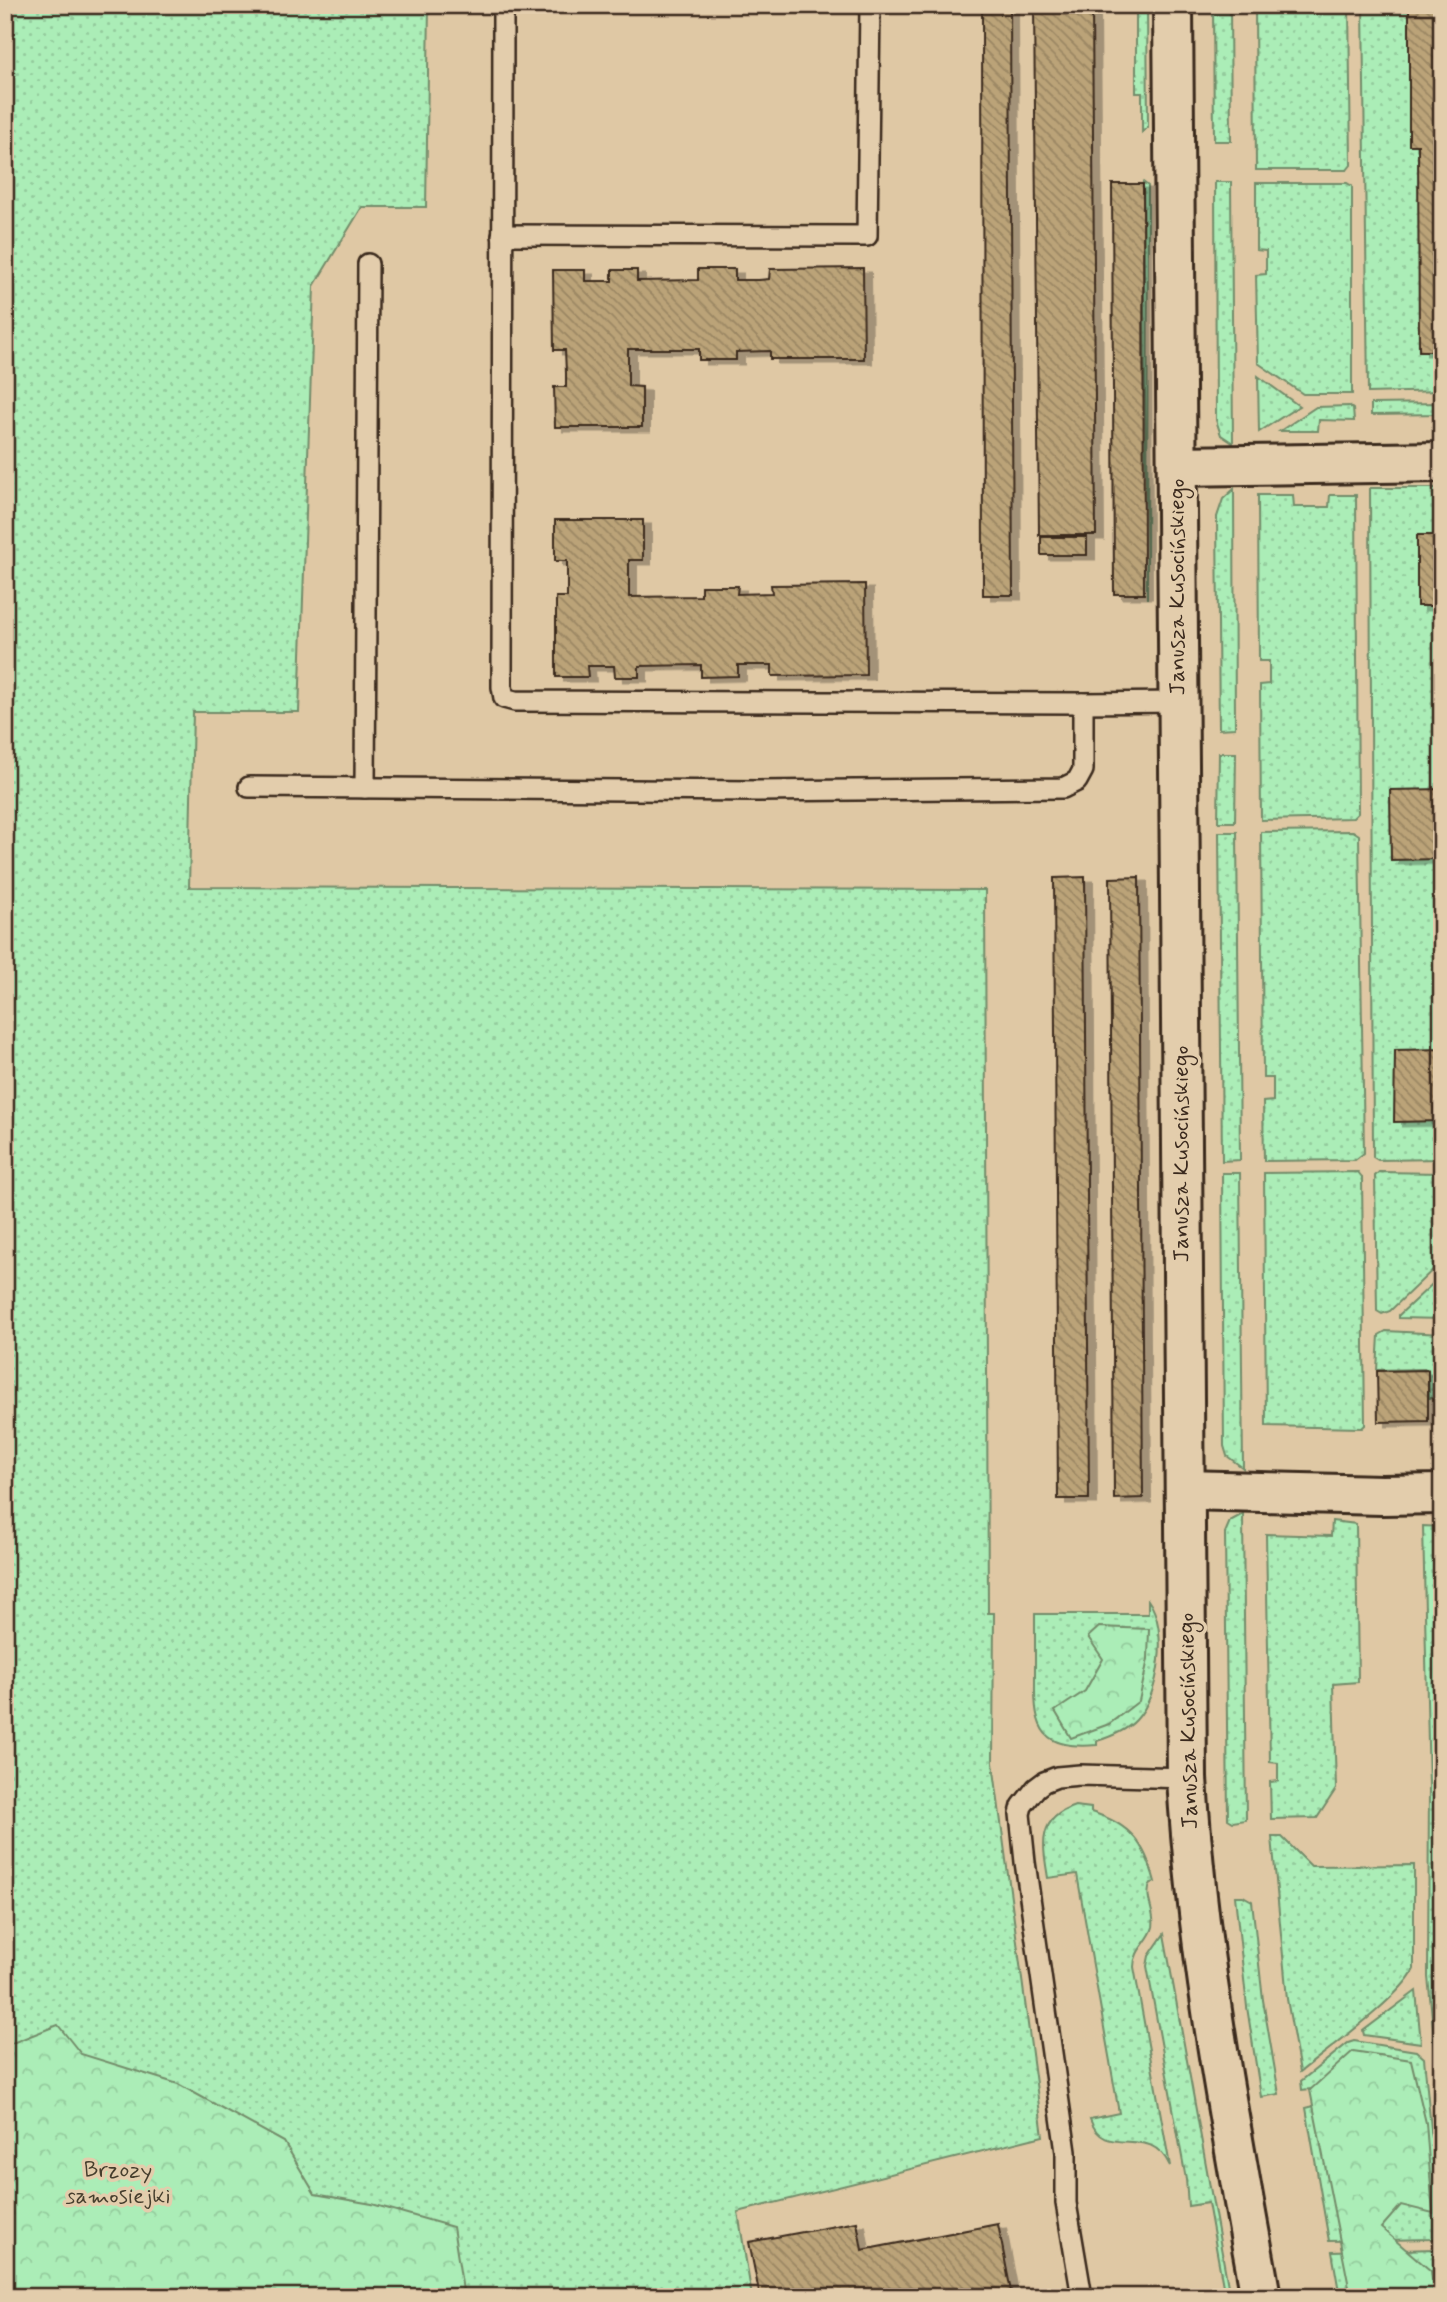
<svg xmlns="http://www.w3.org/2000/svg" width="1447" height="2302" font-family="Mynerve,sans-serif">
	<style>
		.grass { fill: url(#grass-dots); stroke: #738c6a; stroke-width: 2 }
		.forest { fill: url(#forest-crowns); stroke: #738c6a; stroke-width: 2 }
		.building { fill: url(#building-back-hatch); stroke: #3b2a1e; stroke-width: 2; filter: url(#shadow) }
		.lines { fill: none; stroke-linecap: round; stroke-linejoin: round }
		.lane-casing { stroke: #3b2a1e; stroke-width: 24 }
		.street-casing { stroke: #3b2a1e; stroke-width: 44 }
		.secondary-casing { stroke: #3b2a1e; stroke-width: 44 }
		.lane { stroke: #e3cdac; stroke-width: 19 }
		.street { stroke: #e3cdac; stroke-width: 38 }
		.secondary { stroke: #e3cdac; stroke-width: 38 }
		.labels { text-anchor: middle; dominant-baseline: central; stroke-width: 7; stroke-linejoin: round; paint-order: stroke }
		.street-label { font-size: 23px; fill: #3b2a1e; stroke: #e3cdac }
		.park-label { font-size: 23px; fill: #463e2d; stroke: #e3cdac }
	</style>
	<defs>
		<pattern id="grass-dots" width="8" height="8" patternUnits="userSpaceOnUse" patternTransform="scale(1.75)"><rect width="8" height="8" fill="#abedb7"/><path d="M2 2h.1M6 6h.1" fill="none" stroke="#94cb9d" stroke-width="1.8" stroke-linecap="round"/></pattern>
		<pattern id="forest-crowns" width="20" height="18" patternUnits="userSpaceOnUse" patternTransform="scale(1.75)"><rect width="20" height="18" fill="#abedb7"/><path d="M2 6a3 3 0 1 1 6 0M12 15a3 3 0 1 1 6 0" fill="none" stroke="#94cb9d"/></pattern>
		<pattern id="building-back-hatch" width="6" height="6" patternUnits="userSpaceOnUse" patternTransform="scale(1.75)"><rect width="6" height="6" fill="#bba378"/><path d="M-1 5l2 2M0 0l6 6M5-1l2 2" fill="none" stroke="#998562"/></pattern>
		<filter id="shadow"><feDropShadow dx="8" dy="4.5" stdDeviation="0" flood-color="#0004"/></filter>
	</defs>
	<rect width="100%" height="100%" fill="#dfc8a4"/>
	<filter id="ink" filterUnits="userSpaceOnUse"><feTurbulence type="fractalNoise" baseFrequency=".0143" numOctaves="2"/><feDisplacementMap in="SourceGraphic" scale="14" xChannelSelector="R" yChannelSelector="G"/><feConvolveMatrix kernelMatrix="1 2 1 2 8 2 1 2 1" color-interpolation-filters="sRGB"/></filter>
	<g filter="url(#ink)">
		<!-- grass -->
		<g class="grass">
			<polygon points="5,5 429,5 426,207 362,207 314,286 299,712 193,712 189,887 985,890 988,1613 994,1613 993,1763 1043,2136 738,2212 752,2297 5,2297"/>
			<polygon points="1136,5 1147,5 1148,127 1142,132 1142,93 1136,93"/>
			<polygon points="1213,5 1230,5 1231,141 1214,141"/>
			<polygon points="1255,5 1349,5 1351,165 1347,170 1256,170"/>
			<polygon points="1363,5 1442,5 1442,391 1368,393"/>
			<polygon points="1143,182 1148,186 1147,599"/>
			<polygon points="1215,182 1231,182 1233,443 1221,435 1216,420"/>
			<polygon points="1256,183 1347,183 1352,186 1352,394 1303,394 1258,363 1256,275 1266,274 1266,251 1256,250"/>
			<polygon points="1258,376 1299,406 1259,432"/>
			<polygon points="1442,403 1442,414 1371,415 1371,404"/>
			<polygon points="1349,406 1353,409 1354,421 1319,420 1318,431 1280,431 1316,407"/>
			<polygon points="1370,488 1442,488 1442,1159 1378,1160 1373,1157"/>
			<polygon points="1234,489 1235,728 1219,729 1217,517 1223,499"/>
			<polygon points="1258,495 1293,495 1294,507 1329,507 1330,495 1356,495 1358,813 1353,818 1261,820 1260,685 1269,684 1269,661 1259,661"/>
			<polygon points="1219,753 1236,753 1235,822 1218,822"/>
			<polygon points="1353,831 1359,835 1364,1153 1355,1160 1264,1161 1263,1102 1273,1101 1273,1078 1263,1078 1261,832"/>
			<polygon points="1219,832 1237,832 1240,1160 1222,1161"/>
			<polygon points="1358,1172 1362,1177 1365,1425 1362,1428 1266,1426 1264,1173"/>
			<polygon points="1379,1172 1442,1173 1442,1261 1390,1311 1382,1314 1377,1311 1375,1176"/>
			<polygon points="1222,1173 1240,1173 1243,1468 1227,1456 1224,1446"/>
			<polygon points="1442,1275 1442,1319 1399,1318 1399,1315"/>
			<polygon points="1386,1331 1442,1334 1442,1427 1441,1398 1429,1398 1428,1369 1377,1370 1379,1335"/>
			<polygon points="1243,1514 1246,1820 1233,1822 1228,1819 1225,1533 1230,1521"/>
			<polygon points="1332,1521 1356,1524 1358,1682 1333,1684 1336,1789 1317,1818 1271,1819 1270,1782 1278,1781 1278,1763 1270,1762 1266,1534 1331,1536"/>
			<polygon points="1423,1526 1442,1527 1442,2115 1428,1977 1429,1787"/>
			<path d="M1148 1600C1169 1628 1160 1695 1136 1720 1126 1731 1110 1737 1097 1741V1745C1043 1750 1034 1731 1035 1681 1035 1658 1035 1636 1035 1614H1148Z"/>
			<path d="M1075 1806 1091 1808V1812C1131 1824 1145 1844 1155 1882L1151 1883C1143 1896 1156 1913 1153 1927 1149 1942 1134 1949 1134 1967L1170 2166C1149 2120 1105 2163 1090 2119L1119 2113 1077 1874 1048 1878C1043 1846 1036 1819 1075 1806Z"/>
			<path d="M1272 1837H1282L1311 1866 1414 1865V1969C1401 1997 1327 2050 1300 2072L1287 1999Z"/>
			<polygon points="1235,1896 1243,1896 1252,1901 1263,2000 1279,2094 1261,2097 1247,2007"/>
			<polygon points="1164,1934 1230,2297 1225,2297 1208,2203 1188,2206 1186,2179 1147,1966 1149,1956"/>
			<polygon points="1416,1991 1421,2043 1364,2035 1363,2031"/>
			<polygon points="1354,2041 1416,2051 1424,2058 1441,2231 1434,2239 1329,2241 1306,2108 1314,2106 1311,2089 1302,2090 1301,2081 1348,2043"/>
			<polygon points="1435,2249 1442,2255 1442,2297 1340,2297 1332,2252"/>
		</g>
		<!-- forest -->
		<g class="forest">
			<polygon points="1099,1627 1149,1629 1148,1659 1139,1701 1109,1724 1071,1738 1055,1711 1085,1691 1103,1659 1088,1637"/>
			<polygon points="58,2025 81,2054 178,2084 284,2142 315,2194 372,2204 453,2227 464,2297 5,2297 5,2097 9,2094 5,2091 5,2050 7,2045"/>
			<polygon points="1353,2051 1411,2060 1426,2123 1433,2213 1401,2205 1381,2228 1431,2271 1434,2297 1351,2297 1310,2090"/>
		</g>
		<!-- building -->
		<g class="building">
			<polygon points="982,5 1010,5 1013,595 983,595"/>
			<polygon points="1034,5 1092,5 1096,535 1039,535"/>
			<polygon points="1409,5 1442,5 1442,351 1419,351 1418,145 1409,145"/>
			<polygon points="1112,184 1143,184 1144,594 1114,594"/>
			<polygon points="863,268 864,359 770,359 770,351 736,352 736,360 699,360 699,349 628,349 628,386 642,387 642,427 555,427 554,387 566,387 566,373 565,350 554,350 553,270 585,270 585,281 612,281 612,270 637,270 637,281 698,280 698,269 735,269 735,280 759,280 769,279 770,269"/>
			<polygon points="555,520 643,520 643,560 629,560 629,597 701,596 701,586 738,586 737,594 772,593 771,585 865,584 866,675 772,676 772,665 738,665 738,676 701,677 701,665 639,666 639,677 615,677 614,666 587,666 588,677 556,677 556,597 567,597 567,561 555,561"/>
			<rect x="1417" y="535" width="25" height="71"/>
			<rect x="1041" y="537" width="46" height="18"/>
			<polygon points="1442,789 1442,859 1391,860 1390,790"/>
			<polygon points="1085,877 1089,1499 1058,1499 1054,878"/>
			<polygon points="1139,877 1143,1498 1114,1499 1110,878"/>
			<polygon points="1442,1049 1442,1121 1394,1122 1395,1050"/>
			<polygon points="1428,1370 1428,1421 1378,1422 1377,1371"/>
			<polygon points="857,2222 862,2250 998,2224 1012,2297 760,2297 749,2242"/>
		</g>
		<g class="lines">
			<defs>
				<g id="lane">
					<polyline points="503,5 502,687 504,698 515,701 1083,703 1179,702"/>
					<polyline points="502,235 867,236 870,5"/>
					<polyline points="249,787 758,791 1063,788 1077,781 1083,770 1083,703"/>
					<polyline points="365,788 368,264"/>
					<polyline points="1082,2297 1066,2203 1066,2152 1025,1862 1020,1814 1022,1806 1036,1788 1044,1782 1057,1777 1080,1775 1187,1778"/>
				</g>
				<g id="street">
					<polyline points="1177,466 1442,462"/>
					<polyline points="1185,1490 1382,1495 1442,1494"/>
				</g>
				<path id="secondary" d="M1173 5 1187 1778C1197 1953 1230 2124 1261 2297"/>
			</defs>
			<!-- lane casing -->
			<use href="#lane" class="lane-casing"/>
			<!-- street casing -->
			<use href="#street" class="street-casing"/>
			<!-- secondary casing -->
			<use href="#secondary" class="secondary-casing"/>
			<!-- lane -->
			<use href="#lane" class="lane"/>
			<!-- street -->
			<use href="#street" class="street"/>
			<!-- secondary -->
			<use href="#secondary" class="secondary"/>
		</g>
	</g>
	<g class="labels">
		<!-- street labels -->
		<g class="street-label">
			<text transform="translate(1178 587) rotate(-90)">Janusza Kusocińskiego</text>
			<text transform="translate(1182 1154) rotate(-90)">Janusza Kusocińskiego</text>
			<text transform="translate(1189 1721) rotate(-91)">Janusza Kusocińskiego</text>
		</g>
		<!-- park labels -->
		<g class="park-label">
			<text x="118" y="2171">Brzozy<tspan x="118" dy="26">samosiejki</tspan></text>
		</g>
	</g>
	<!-- margin -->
	<rect width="1447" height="2302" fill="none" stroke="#e3cdac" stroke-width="28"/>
	<rect x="14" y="14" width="1419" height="2274" fill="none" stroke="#3b2a1e" stroke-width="2.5" filter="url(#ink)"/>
</svg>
